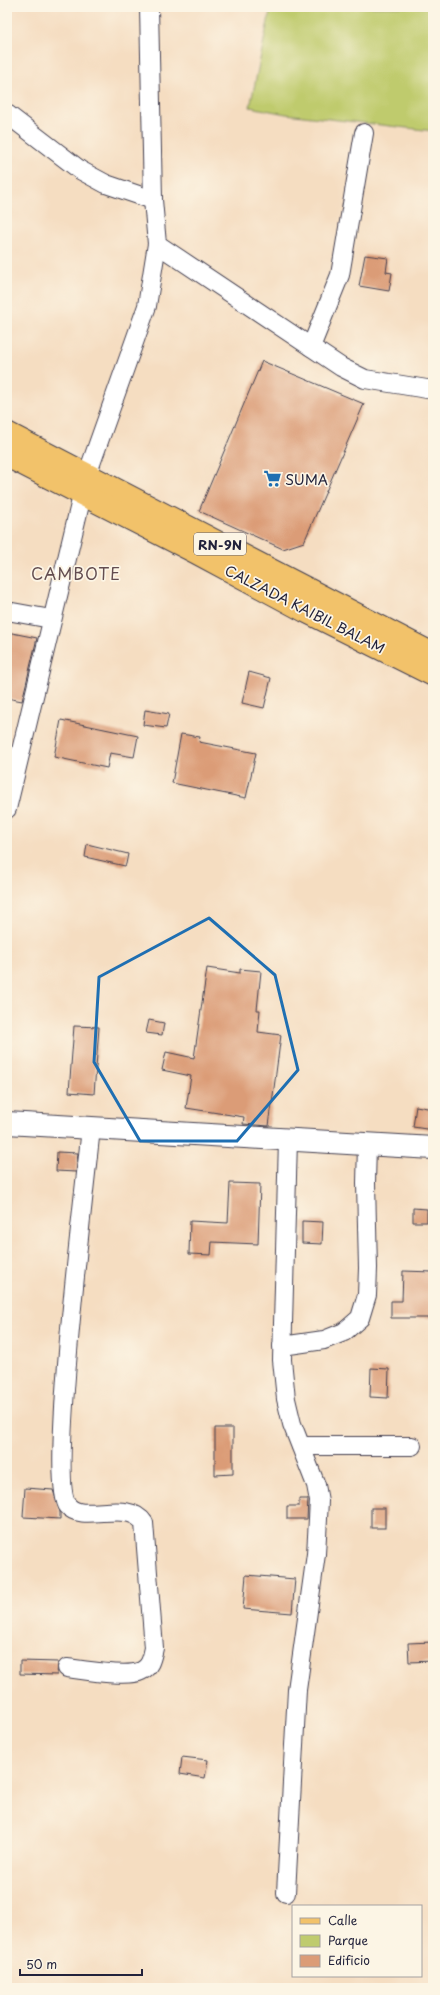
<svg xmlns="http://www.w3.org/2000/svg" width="440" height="1995" font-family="'Playpen Sans',sans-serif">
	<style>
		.green { fill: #bfcb6d; stroke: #707654 }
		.building { fill: #db9c77 }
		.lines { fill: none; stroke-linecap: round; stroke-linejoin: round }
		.minor-casing { stroke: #423e4f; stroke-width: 20 }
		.tertiary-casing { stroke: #423e4f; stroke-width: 24 }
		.primary-casing { stroke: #423e4f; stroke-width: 24 }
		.minor { stroke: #fff; stroke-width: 18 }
		.tertiary { stroke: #fff; stroke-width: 22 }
		.primary { stroke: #f2c26a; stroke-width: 22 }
		.marked { fill: none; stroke: #1f6fb2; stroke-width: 3; stroke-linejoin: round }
		.labels { text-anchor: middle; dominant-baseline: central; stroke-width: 3.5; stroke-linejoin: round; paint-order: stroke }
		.shield { fill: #fcf5e5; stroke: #63616e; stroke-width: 1 }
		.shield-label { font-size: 13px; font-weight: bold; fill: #22223b }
		.poi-label { font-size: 14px; fill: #22223b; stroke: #fcf5e5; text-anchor: start }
		.street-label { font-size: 14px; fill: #22223b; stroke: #fcf5e5 }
		.quarter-label { font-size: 16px; letter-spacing: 1px; fill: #634d50; stroke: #fcf5e5 }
	</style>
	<rect width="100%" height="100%" fill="#fcf5e5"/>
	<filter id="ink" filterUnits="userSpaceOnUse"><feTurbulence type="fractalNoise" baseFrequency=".025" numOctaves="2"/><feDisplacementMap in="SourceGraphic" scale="8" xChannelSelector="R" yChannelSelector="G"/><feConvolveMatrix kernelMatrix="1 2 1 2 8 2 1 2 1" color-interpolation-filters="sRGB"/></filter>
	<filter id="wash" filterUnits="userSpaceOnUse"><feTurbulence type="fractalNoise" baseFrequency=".012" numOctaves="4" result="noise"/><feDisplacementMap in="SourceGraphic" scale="16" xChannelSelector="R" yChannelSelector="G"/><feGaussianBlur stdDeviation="0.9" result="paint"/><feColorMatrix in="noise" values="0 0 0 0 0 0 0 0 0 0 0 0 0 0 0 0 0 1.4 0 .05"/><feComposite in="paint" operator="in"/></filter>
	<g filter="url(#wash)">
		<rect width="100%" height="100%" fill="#f5ddc1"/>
		<!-- green -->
		<polygon class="green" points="271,7 433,7 433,131 286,114 250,107"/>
		<g id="blocks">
			<!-- building -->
			<g class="building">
				<polygon points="365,255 388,258 386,272 392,273 389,291 359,286"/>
				<polygon points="262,361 364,404 304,542 283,549 199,511"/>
				<polygon points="7,632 37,638 22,701 7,698"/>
				<polygon points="249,672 271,678 264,708 242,703"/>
				<polygon points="145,710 169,714 166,728 143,725"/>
				<polygon points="61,720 138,736 134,757 110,753 107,768 54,757"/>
				<polygon points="181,734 200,737 199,742 256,753 246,798 172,783"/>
				<polygon points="87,844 128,854 126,864 125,866 85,857"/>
				<polygon points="207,968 240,973 240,969 261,971 257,1010 260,1010 258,1032 281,1035 269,1126 243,1124 244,1117 186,1108 191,1076 162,1070 166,1052 194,1058"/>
				<polygon points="149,1020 164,1023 162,1035 146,1033"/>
				<polygon points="74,1026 99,1027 94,1094 69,1092"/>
				<polygon points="416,1106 433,1109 433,1130 413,1127"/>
				<polygon points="57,1152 78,1153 76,1172 56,1171"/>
				<polygon points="230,1183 260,1184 258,1244 212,1242 211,1255 189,1254 190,1221 228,1223"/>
				<polygon points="413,1208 427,1209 427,1222 413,1222"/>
				<polygon points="302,1221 323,1222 322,1244 302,1243"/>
				<polygon points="403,1271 433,1272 433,1318 391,1318 391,1301 402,1301"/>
				<polygon points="371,1368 389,1369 388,1398 370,1397"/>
				<polygon points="215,1428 233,1428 233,1474 215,1475"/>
				<polygon points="25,1488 53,1490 60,1512 60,1519 23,1517"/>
				<polygon points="299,1499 308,1499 307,1519 287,1519 287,1506 299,1506"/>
				<rect x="371" y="1508" width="14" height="20"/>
				<polygon points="246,1575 295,1579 292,1613 243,1609"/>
				<polygon points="433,1642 433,1661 409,1662 408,1643"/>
				<polygon points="20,1661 58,1662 57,1675 20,1674"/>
				<polygon points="182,1757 208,1760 205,1778 180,1774"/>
			</g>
		</g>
	</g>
	<g filter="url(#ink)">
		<use href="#blocks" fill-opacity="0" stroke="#423e4f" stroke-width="1"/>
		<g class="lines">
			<defs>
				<g id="minor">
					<polyline points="7,114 80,170 106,184 153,200"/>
					<polyline points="157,244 341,367 365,379 433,390"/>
					<polyline points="311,347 340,275 364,133"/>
					<polyline points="7,611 51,619"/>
					<polyline points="7,809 87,475 147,306 157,244 153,200 149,7"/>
					<polyline points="282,1346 324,1340 344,1332 360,1318 367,1295 368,1268 366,1183 367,1145"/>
					<polyline points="301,1446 412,1446"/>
					<path d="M67 1668C84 1670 127 1678 141 1671 151 1667 152 1656 154 1648L144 1523C128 1498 83 1524 68 1506 48 1482 86 1178 91 1128"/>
					<polyline points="286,1893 297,1690 316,1554 319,1501 316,1485 292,1424 286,1399 282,1360 288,1140"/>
				</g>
				<polyline id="tertiary" points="7,1123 433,1148"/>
				<g id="primary">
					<polyline points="7,433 433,654"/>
					<polyline points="7,456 195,552 305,611 433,675"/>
				</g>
			</defs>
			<!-- minor casing -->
			<use href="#minor" class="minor-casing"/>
			<!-- tertiary casing -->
			<use href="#tertiary" class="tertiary-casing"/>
			<!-- primary casing -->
			<use href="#primary" class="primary-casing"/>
			<!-- minor -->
			<use href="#minor" class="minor"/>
			<!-- tertiary -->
			<use href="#tertiary" class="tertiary"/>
			<!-- primary -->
			<use href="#primary" class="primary"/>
		</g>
	</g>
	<!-- marked area -->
	<path class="marked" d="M209 918 275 975 298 1070 237 1141H140L94 1062 99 977Z"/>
	<!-- icons -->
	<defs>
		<symbol id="supermarket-bare" viewBox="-9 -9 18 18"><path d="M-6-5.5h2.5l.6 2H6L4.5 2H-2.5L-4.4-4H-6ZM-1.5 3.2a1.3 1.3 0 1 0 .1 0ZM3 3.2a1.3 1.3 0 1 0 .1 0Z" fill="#1f6fb2" stroke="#fcf5e5" stroke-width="2.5" paint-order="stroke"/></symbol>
	</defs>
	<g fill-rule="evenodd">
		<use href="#supermarket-bare" x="260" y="466" width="25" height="25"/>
	</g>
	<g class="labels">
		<!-- shield labels -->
		<rect class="shield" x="194" y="533" width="52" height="22" rx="3"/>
		<g class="shield-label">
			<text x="220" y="544">RN-9N</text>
		</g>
		<!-- poi labels -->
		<g class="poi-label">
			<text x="285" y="479">SUMA</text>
		</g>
		<!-- street labels -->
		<g class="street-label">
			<text transform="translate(305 609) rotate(27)">CALZADA KAIBIL BALAM</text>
		</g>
		<!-- quarter labels -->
		<g class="quarter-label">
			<text x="76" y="573">CAMBOTE</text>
		</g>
	</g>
	<!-- margin -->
	<rect width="440" height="1995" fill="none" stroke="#fcf5e5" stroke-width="24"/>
	<!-- legend -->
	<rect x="292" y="1905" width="130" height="72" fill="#fcf5e5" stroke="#a5a1a1"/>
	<rect x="300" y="1918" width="20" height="6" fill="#f2c26a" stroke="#a5a1a1"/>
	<text x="328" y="1925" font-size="12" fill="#22223b">Calle</text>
	<rect x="300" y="1935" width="20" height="12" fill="#bfcb6d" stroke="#a5a1a1"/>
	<text x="328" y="1945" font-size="12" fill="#22223b">Parque</text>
	<rect x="300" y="1955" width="20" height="12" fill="#db9c77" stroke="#a5a1a1"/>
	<text x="328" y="1965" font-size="12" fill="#22223b">Edificio</text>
	<!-- scale -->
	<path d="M20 1969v6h122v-6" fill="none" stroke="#22223b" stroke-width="2"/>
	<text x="26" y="1969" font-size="12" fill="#22223b" stroke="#fcf5e5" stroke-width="3" paint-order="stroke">50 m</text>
</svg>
